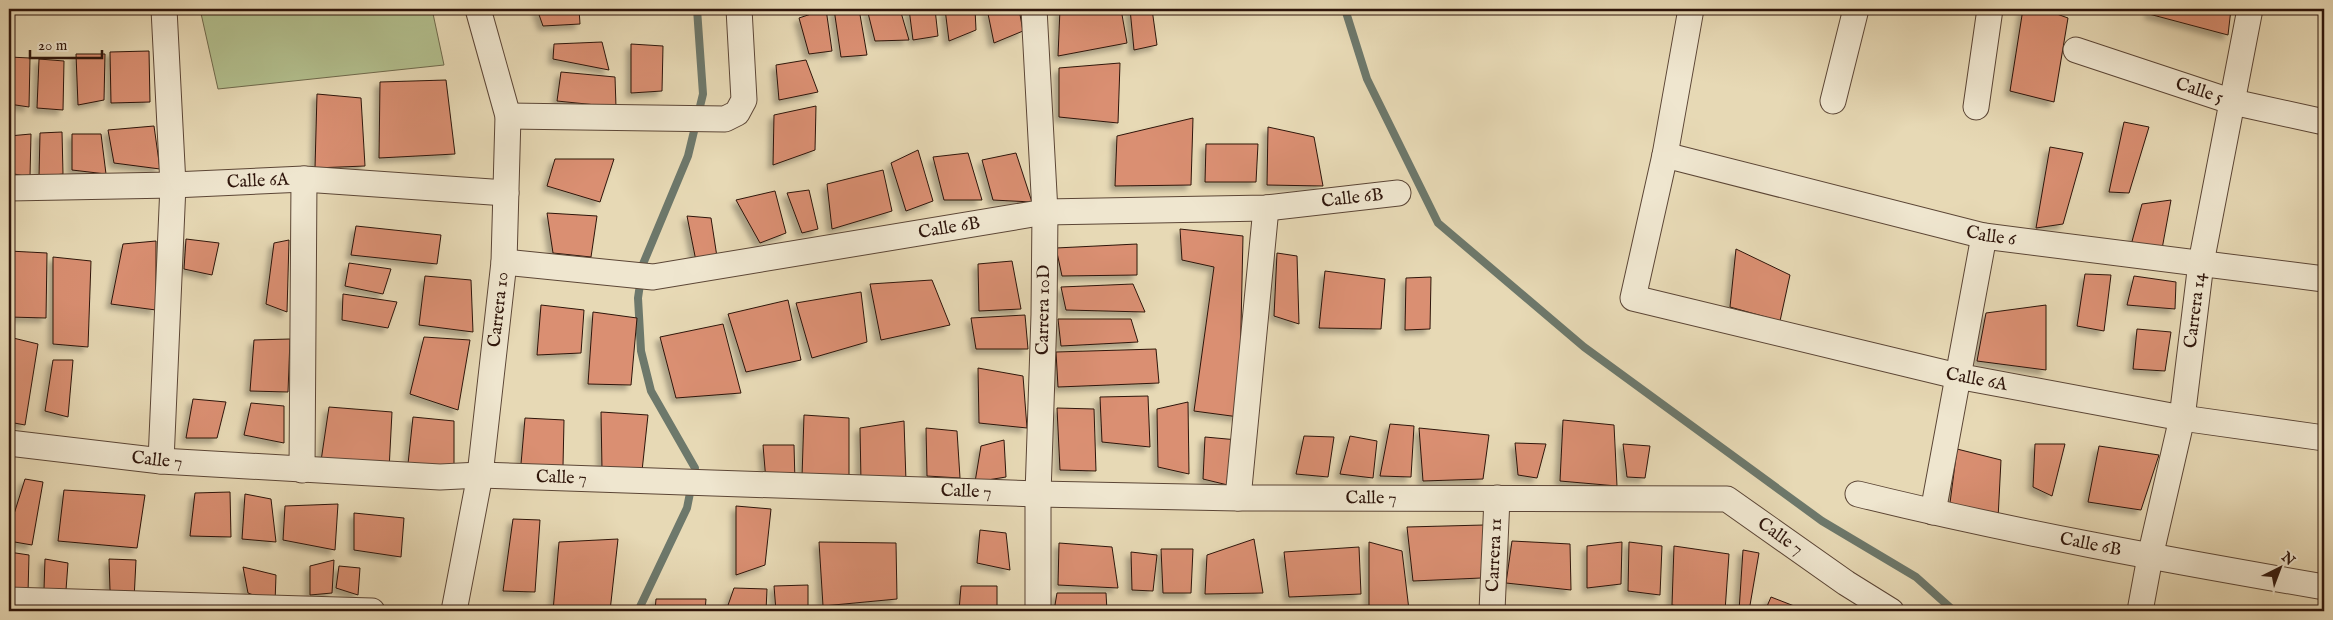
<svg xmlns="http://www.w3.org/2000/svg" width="2333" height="620" font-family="'IM FELL English',serif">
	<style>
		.green { fill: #b3c08f; stroke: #706a4d }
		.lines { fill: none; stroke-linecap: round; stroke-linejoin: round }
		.stream { stroke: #6d786b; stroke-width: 8 }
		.building { fill: #da8f72; stroke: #2e150b; filter: url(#shadow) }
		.minor-casing { stroke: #5c4636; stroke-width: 27 }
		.minor { stroke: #efe6cf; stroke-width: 25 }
		.labels { text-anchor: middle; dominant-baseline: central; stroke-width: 4; stroke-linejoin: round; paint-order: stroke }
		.street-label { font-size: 18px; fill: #2e150b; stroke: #efe6cf }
	</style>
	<defs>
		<filter id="shadow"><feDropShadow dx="-4.5" dy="4.5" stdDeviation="2.5" flood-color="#0004"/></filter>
	</defs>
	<rect width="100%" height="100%" fill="#e7d9b5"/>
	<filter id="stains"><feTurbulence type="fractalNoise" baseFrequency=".004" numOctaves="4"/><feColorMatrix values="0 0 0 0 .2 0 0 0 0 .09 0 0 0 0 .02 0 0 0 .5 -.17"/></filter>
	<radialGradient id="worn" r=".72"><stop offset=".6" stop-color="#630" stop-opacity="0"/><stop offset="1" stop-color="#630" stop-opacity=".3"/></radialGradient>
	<!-- green -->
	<polygon class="green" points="200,9 432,9 444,65 218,89"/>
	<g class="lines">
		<!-- stream -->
		<g class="stream">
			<polyline points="1345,9 1367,79 1438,223 1584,347 1822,521 1916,577 1954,611"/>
			<polyline points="638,611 687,508 695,468 651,391 641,351 638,298 643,264 688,156 703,94 697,9"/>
		</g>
	</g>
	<!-- building -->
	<g class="building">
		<polygon points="537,9 579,9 580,24 543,26"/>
		<polygon points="826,9 832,51 809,54 799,18"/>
		<polygon points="834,9 859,9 867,55 841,57"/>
		<polygon points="867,9 900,9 909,40 875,41"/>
		<polygon points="909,9 935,9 938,36 913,40"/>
		<polygon points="945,9 975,9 976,30 949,41"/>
		<polygon points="987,9 1019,9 1023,31 994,43"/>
		<polygon points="1060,9 1121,9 1127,43 1058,56"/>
		<polygon points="1130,9 1152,9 1157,45 1134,50"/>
		<polygon points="2023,9 2043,9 2068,18 2054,102 2010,91"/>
		<polygon points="2150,9 2231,9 2228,35 2149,14"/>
		<polygon points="602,42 609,70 553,59 554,44"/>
		<polygon points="631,44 663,46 662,91 631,93"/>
		<polygon points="149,51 150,102 111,103 110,52"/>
		<polygon points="76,54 105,54 104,100 78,105"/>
		<polygon points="9,57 30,58 29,107 9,104"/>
		<polygon points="39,59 64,61 63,110 37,108"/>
		<polygon points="806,60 818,92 779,100 776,65"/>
		<polygon points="1120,63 1118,123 1059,117 1059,68"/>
		<polygon points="561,72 615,77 616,107 557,101"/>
		<polygon points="446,80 455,154 379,158 380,82"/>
		<polygon points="317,94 361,98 365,166 315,168"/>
		<polygon points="816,106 815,150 773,165 774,115"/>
		<polygon points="1193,118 1191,185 1115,186 1117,136"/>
		<polygon points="2124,122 2149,127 2129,193 2109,192"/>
		<polygon points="154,126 160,169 114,163 108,130"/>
		<polygon points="1268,127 1314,137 1323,186 1267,185"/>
		<polygon points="62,132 63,174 39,177 40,133"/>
		<polygon points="31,134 30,177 9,173 9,136"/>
		<polygon points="72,134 101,134 106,174 72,170"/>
		<polygon points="1206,144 1258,144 1256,182 1205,182"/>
		<polygon points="2050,147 2083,153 2063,224 2036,228"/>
		<polygon points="918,150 933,201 906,211 891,163"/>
		<polygon points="968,153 982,200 944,200 933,157"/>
		<polygon points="1016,153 1032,202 993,200 982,160"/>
		<polygon points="555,159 614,159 600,202 547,186"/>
		<polygon points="883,170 892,211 832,229 827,184"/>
		<polygon points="809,190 818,229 802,233 787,193"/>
		<polygon points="775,191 786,233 760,243 736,200"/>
		<polygon points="2171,200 2162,249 2130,249 2142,204"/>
		<polygon points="547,213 597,216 591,257 553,253"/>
		<polygon points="687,216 711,218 717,257 696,261"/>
		<polygon points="356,226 441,235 437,264 351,255"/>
		<polygon points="1180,229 1243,236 1239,417 1194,411 1214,267 1182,260"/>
		<polygon points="186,239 219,243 212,275 184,269"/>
		<polygon points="289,240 287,312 266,304 274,243"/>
		<polygon points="156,241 156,310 111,304 123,244"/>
		<polygon points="1137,244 1137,275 1062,276 1056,248"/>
		<polygon points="1736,249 1790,275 1780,321 1730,307"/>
		<polygon points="9,251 47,253 46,318 9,317"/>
		<polygon points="1277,253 1297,256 1299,324 1274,316"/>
		<polygon points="53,257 91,261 88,347 53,344"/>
		<polygon points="1012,261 1021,309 979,311 978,264"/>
		<polygon points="349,263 391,269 383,294 345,286"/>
		<polygon points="1325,271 1385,279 1381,329 1319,328"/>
		<polygon points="2085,274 2111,275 2104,331 2077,326"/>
		<polygon points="425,276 471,280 473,332 419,325"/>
		<polygon points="2134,276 2176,282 2175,309 2127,305"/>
		<polygon points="1431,277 1430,329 1405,330 1406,278"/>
		<polygon points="932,280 950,325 881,340 870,284"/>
		<polygon points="1133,284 1145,312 1066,310 1061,287"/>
		<polygon points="861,292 867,342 812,358 796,303"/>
		<polygon points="343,294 397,302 388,328 342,320"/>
		<polygon points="788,300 801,360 746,372 728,314"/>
		<polygon points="541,305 584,310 581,353 537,355"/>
		<polygon points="2046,305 2046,370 1977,361 1986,313"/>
		<polygon points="593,312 637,318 631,385 588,384"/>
		<polygon points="1025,315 1028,349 976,349 971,318"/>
		<polygon points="1058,319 1131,319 1138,342 1061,346"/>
		<polygon points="723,324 741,393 676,398 660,337"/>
		<polygon points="2137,329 2171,332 2165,371 2133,369"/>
		<polygon points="9,337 38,344 25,425 9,422"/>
		<polygon points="424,337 470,340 458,410 410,394"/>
		<polygon points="290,339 288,392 250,391 254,340"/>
		<polygon points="1156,349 1159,383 1058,387 1056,352"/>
		<polygon points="53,360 73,360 68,417 45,411"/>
		<polygon points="978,368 1023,376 1027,428 979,423"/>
		<polygon points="1148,396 1150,447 1102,442 1100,397"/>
		<polygon points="193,399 226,402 217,438 186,438"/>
		<polygon points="1188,402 1189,474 1158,467 1157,409"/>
		<polygon points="251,403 284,406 284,443 244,435"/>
		<polygon points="329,407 392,412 389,470 321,461"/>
		<polygon points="1057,408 1094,409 1096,471 1060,470"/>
		<polygon points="601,412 648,415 642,471 602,470"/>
		<polygon points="804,415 849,418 849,483 802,477"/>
		<polygon points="413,417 454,421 454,467 408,464"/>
		<polygon points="525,418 564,420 563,466 521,464"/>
		<polygon points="1563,420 1614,425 1617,486 1560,481"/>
		<polygon points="904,421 906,482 861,482 860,428"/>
		<polygon points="1390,424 1414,426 1411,477 1380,476"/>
		<polygon points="926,428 957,431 960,478 927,476"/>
		<polygon points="1419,428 1489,435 1483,479 1423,481"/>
		<polygon points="1304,436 1334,437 1328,477 1296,474"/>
		<polygon points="1350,436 1377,441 1373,478 1340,474"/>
		<polygon points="1205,437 1238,440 1236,487 1203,479"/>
		<polygon points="1004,440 1006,477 975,482 981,446"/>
		<polygon points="1515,443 1546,444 1537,478 1518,475"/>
		<polygon points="1623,444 1650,446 1645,478 1627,477"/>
		<polygon points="2035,444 2065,444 2052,496 2033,487"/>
		<polygon points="763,445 794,445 795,482 766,481"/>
		<polygon points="2099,446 2159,455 2141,510 2088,502"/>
		<polygon points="1957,449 2001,460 1998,519 1950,503"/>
		<polygon points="25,479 43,482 32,545 9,541 9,530"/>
		<polygon points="64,490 145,495 137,548 58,541"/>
		<polygon points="230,492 231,537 190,536 195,493"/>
		<polygon points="245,494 271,499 276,542 242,539"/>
		<polygon points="338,504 335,550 283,540 285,506"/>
		<polygon points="736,506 771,509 765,565 736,575"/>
		<polygon points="354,513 404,518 401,557 354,550"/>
		<polygon points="513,519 540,520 535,592 503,591"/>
		<polygon points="1484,525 1481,578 1413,581 1407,527"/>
		<polygon points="980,530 1006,533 1010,570 977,563"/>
		<polygon points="618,539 610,611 553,611 559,542"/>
		<polygon points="1254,539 1263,593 1205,594 1207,555"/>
		<polygon points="1512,541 1570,544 1571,590 1506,583"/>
		<polygon points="819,542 896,543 897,599 823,606"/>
		<polygon points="1369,542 1402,551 1409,610 1369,608"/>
		<polygon points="1622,542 1621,584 1587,588 1587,546"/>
		<polygon points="1629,542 1662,546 1660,595 1628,591"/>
		<polygon points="1059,543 1112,547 1118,588 1058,585"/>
		<polygon points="1674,546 1729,554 1725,611 1706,611 1672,605"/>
		<polygon points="1359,547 1361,594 1289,597 1284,552"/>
		<polygon points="1161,549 1193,549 1191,593 1163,593"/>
		<polygon points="1743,550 1759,553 1749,611 1739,611"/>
		<polygon points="9,552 29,555 28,593 9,590"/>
		<polygon points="1131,552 1157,555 1153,591 1132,590"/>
		<polygon points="45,559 68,563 66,590 44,589"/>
		<polygon points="109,559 136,560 134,600 110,590"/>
		<polygon points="334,560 332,593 310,595 310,566"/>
		<polygon points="339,566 360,568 358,595 336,588"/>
		<polygon points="243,567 276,575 275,603 248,593"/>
		<polygon points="808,585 808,611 776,611 774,586"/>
		<polygon points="961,586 997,586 997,611 959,611"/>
		<polygon points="734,588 767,589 766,611 726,611"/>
		<polygon points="1057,593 1106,593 1107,611 1054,611"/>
		<polygon points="1771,597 1807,611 1765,611"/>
		<polygon points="656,599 706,599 705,611 655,611"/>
	</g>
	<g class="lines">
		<defs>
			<g id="minor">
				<polyline points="1034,9 1045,212 1044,315 1038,494 1038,611"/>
				<path id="s1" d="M1691 9 1665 155 1633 298 1957 376 2182 418 2324 438"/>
				<path id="s2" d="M2076 50 2233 102 2324 122"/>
				<polyline points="1833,101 1856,9"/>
				<polyline points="1976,107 1990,9"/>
				<polyline points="508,116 725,119 737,113 744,100 739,9"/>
				<path id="s3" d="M1665 155 1984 236 2324 279"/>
				<path id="s4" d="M9 188 173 185 304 179 506 193"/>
				<path id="s5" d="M504 262 653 277 1045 212 1266 208 1398 193"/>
				<path id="s6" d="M9 443 161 461 440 477 480 475 1038 494 1238 498 1727 499 1846 583 1891 611"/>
				<polyline points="161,461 173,185 164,9"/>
				<polyline points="302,470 304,179"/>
				<path id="s7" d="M1858 494C2012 532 2168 560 2324 587"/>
				<polyline points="1238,498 1266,208"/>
				<polyline points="1933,512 1984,236"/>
				<polyline points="9,600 372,611"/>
				<path id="s8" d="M454 611 480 475 504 262 508 116 478 9"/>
				<path id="s9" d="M1492 611 1497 498"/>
				<path id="s10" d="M2140 611 2150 557 2182 418 2201 263 2250 9"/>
			</g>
		</defs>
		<!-- minor casing -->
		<use href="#minor" class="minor-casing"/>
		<!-- minor -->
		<use href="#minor" class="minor"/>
	</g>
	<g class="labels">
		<!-- street labels -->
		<g class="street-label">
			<text stroke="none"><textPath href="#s2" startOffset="130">Calle 5</textPath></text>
			<text stroke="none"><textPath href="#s4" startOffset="249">Calle 6A</textPath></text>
			<text stroke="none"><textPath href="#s5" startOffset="855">Calle 6B</textPath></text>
			<text stroke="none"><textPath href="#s5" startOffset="450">Calle 6B</textPath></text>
			<text stroke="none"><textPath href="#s3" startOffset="336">Calle 6</textPath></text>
			<text stroke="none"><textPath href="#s8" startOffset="305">Carrera 10</textPath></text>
			<text transform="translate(1044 310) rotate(-89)">Carrera 10D</text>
			<text stroke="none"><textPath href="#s10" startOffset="306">Carrera 14</textPath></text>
			<text stroke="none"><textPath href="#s1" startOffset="648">Calle 6A</textPath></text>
			<text stroke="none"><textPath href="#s6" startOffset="149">Calle 7</textPath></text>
			<text stroke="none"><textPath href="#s6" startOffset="554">Calle 7</textPath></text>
			<text stroke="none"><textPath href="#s6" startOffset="959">Calle 7</textPath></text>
			<text stroke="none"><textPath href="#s6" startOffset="1364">Calle 7</textPath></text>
			<text stroke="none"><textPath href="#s6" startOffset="1785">Calle 7</textPath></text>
			<text stroke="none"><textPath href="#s7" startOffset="238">Calle 6B</textPath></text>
			<text stroke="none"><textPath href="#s9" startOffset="56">Carrera 11</textPath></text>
		</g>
	</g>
	<!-- margin -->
	<rect width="2333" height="620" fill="none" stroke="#e7d9b5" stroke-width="30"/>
	<rect x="10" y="10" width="2313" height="600" fill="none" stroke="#2e150b" stroke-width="2.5"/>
	<rect x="15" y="15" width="2303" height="590" fill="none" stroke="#2e150b"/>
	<!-- north arrow -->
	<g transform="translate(2280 568) rotate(42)" stroke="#efe6cf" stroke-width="4" paint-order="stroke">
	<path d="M0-4L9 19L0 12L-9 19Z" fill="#2e150b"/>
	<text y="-8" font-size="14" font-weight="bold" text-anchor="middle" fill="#2e150b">N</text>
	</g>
	<!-- scale -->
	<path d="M30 50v8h72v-8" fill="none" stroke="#2e150b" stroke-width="2.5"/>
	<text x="38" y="50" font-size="15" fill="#2e150b" stroke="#efe6cf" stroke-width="4" paint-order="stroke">20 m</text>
	<rect width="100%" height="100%" filter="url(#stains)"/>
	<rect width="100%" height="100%" fill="url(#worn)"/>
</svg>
